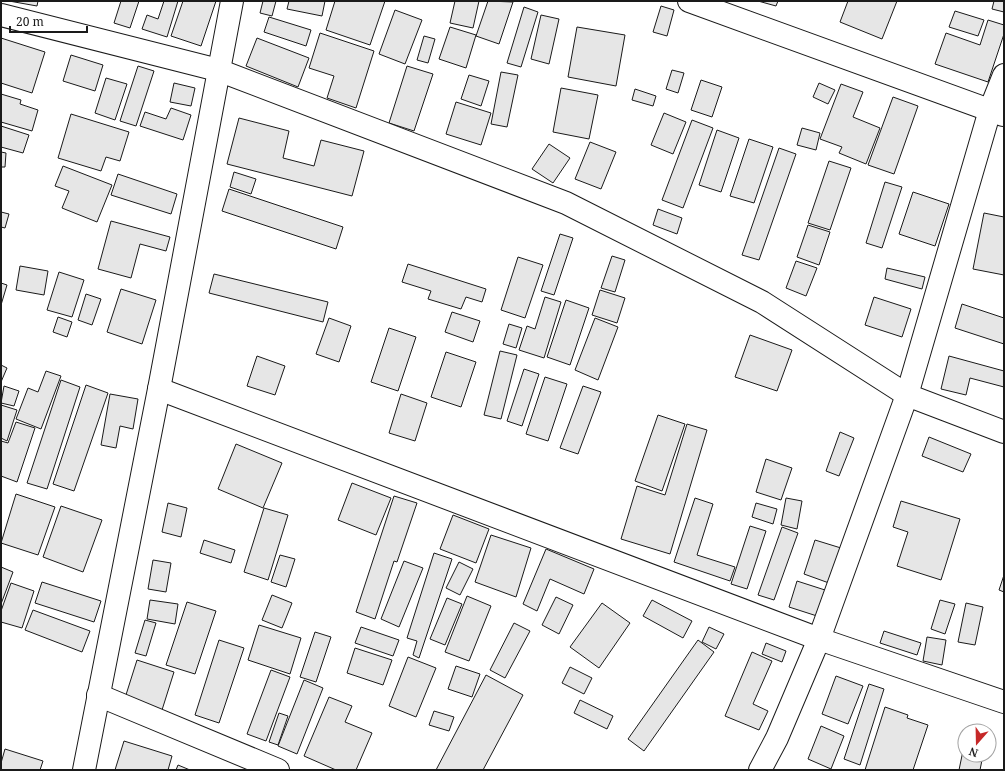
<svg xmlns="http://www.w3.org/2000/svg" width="1005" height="771" font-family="'Noto Serif',serif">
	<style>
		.building { fill: #e6e6e6; stroke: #1a1a1a }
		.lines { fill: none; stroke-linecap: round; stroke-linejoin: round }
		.street-casing { stroke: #1a1a1a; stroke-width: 24 }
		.street { stroke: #fff; stroke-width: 22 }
	</style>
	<rect width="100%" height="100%" fill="#fff"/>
	<!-- building -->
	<g class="building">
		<polygon points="9,1 38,1 37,6"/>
		<polygon points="121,1 139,1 130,28 114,23"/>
		<polygon points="164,1 178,1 167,37 142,29 147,15 158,19"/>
		<polygon points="183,1 216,1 201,46 171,36"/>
		<polygon points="263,1 276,1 272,16 260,13"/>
		<polygon points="289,1 325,1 322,16 287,9"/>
		<polygon points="335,1 385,1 370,45 326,30"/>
		<polygon points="455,1 479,1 473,28 450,23"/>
		<polygon points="488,1 513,2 499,44 476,36"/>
		<polygon points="758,1 778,1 776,6"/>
		<polygon points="848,1 897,1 882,39 840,22"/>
		<polygon points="994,1 1004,1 1004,12 992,9"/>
		<polygon points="661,6 674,10 667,36 653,32"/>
		<polygon points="524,7 538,12 521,67 507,63"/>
		<polygon points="395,10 422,20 405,64 379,54"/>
		<polygon points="955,11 984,20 978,36 949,27"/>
		<polygon points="541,15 559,19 549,64 531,59"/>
		<polygon points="269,17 311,30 306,46 264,32"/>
		<polygon points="988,20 1004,25 1004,34 988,82 935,64 946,33 980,45"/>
		<polygon points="450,27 476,35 466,68 439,59"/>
		<polygon points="577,27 625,35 616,86 568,77"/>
		<polygon points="320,33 374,51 356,108 327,98 334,76 309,68"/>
		<polygon points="424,36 435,39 428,63 417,60"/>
		<polygon points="1,38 45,52 32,93 1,83"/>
		<polygon points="257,38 309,58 298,87 246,66"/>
		<polygon points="71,55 103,65 95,91 63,81"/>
		<polygon points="138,66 154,71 136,126 120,121"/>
		<polygon points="407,66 433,74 414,131 389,123"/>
		<polygon points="672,70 684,73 678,93 666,89"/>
		<polygon points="501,72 518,75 507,127 491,124"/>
		<polygon points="469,75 489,81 481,106 461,99"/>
		<polygon points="106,78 127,84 115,120 95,113"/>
		<polygon points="701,80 722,87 712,117 691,110"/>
		<polygon points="174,83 195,88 191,106 170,102"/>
		<polygon points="819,83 835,90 828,104 813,97"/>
		<polygon points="841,84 863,92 853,117 880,128 866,164 839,153 842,147 820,139"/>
		<polygon points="561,88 598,95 589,139 553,132"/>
		<polygon points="635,89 656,96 653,106 632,100"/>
		<polygon points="1,94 21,100 20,104 38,110 32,131 1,122"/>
		<polygon points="893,97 918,106 894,174 868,165"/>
		<polygon points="456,102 491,113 481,145 446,134"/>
		<polygon points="171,108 191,115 183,140 140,126 145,112 166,119"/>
		<polygon points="664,113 686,122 673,154 651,145"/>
		<polygon points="71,114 129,132 120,161 106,157 101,171 58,158"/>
		<polygon points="239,118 289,131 283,158 314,166 321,140 364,151 352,196 227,164"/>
		<polygon points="692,120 713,128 683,208 662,200"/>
		<polygon points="1,126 29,135 23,153 1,147"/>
		<polygon points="802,128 820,133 816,150 797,145"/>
		<polygon points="717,130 739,138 721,192 699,185"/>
		<polygon points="749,139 773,147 754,203 730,196"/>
		<polygon points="590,142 616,152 601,189 575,179"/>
		<polygon points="549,144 570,158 553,183 532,169"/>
		<polygon points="779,148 796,154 759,260 742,255"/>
		<polygon points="1,152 6,153 5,167 1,167"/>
		<polygon points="829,161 851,168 830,230 808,223"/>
		<polygon points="63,166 112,185 97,222 62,208 69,191 55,186"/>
		<polygon points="234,172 256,179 251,194 230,187"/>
		<polygon points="118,174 177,194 171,214 111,195"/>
		<polygon points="885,182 902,187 882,248 866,243"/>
		<polygon points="229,189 343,227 336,249 222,211"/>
		<polygon points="913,192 949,204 935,246 899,234"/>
		<polygon points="658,209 682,218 677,234 653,225"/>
		<polygon points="1,212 9,214 5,228 1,227"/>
		<polygon points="984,213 1004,217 1004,275 973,269"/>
		<polygon points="111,221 170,237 166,251 140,244 131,278 98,269"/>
		<polygon points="808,225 830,232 819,265 797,257"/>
		<polygon points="560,234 573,238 554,295 541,291"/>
		<polygon points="612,256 625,260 615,292 601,288"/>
		<polygon points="518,257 543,265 525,318 501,310"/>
		<polygon points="796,261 817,268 806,296 786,288"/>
		<polygon points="408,264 486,289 482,302 466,297 461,309 428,299 431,291 402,282"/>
		<polygon points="20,266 48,271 44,295 16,290"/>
		<polygon points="887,268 925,277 922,289 885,279"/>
		<polygon points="59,272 84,280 72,317 47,310"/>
		<polygon points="214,274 328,302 323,322 209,293"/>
		<polygon points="1,283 7,285 1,305"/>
		<polygon points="121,289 156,300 142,344 107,332"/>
		<polygon points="600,290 625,298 617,323 592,315"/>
		<polygon points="86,294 101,299 92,325 78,320"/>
		<polygon points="545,297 561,302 544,358 519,350 527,326 535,329"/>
		<polygon points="874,297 911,309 902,337 865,325"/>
		<polygon points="566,300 589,308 570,365 547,357"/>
		<polygon points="962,304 1004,318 1004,344 955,328"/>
		<polygon points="452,312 480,321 473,342 445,332"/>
		<polygon points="58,317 72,322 67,337 53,332"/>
		<polygon points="329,318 351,326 339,362 316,354"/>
		<polygon points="595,318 618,327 598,380 575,370"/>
		<polygon points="509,324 522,328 516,348 503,344"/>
		<polygon points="389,328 416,337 398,391 371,382"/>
		<polygon points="750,335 792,350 777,391 735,377"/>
		<polygon points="500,351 517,355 501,419 484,415"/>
		<polygon points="446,352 476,362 461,407 431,397"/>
		<polygon points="257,356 285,366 275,395 247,386"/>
		<polygon points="949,356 1004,371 1004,387 970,378 966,395 941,389"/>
		<polygon points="1,365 7,368 1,382"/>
		<polygon points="524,369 539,374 522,426 507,421"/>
		<polygon points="46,371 61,376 41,429 16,419 28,388 38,392"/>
		<polygon points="545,377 567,384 548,441 526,434"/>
		<polygon points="61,380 80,387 47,489 27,483"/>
		<polygon points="86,385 108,393 74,491 53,484"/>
		<polygon points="4,386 19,391 14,406 1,403"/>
		<polygon points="583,386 601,392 578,454 560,448"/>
		<polygon points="110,394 138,399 133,429 120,426 116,448 101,445"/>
		<polygon points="401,394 427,403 415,441 389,433"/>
		<polygon points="1,405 17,410 7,441 1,438"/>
		<polygon points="658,415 685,424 662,491 635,481"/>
		<polygon points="16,422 35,428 17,482 1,476 1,441 8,443"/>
		<polygon points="687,424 707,430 670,554 621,539 637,486 665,495"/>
		<polygon points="840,432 854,438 839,476 826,471"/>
		<polygon points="929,437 971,454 963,472 922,456"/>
		<polygon points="236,444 282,463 263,508 218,489"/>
		<polygon points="766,459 792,468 781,500 756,492"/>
		<polygon points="352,483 391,498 376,535 338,520"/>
		<polygon points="16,494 55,507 38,555 1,543"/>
		<polygon points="394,496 417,503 397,562 394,561 375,619 356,612"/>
		<polygon points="695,498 713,504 697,555 735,567 730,581 674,562"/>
		<polygon points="786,498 802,501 797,529 781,525"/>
		<polygon points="901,501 960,519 941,580 897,566 908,532 893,527"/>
		<polygon points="168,503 187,508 181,537 162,532"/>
		<polygon points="756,503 777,509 773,524 752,517"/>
		<polygon points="61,506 102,520 83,572 43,557"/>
		<polygon points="264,508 288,515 268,580 244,572"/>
		<polygon points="453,515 489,529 476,563 440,549"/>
		<polygon points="750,526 766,531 747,589 731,584"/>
		<polygon points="782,527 798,533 774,600 758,595"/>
		<polygon points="491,535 531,548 516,597 475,582"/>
		<polygon points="204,540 235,550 231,563 200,553"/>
		<polygon points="815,540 841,548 829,583 804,574"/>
		<polygon points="546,549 594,569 584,594 550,579 537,611 523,604"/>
		<polygon points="434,553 452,559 419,658 413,655 417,641 407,638"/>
		<polygon points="280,555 295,559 286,587 271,582"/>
		<polygon points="153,560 171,563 166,592 148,589"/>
		<polygon points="404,561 423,568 399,627 381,619"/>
		<polygon points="459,562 473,569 460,595 446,588"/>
		<polygon points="1,567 13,572 1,604"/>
		<polygon points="1004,575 1004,592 999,590"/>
		<polygon points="797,581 825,590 817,616 789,607"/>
		<polygon points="42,582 101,601 94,622 35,603"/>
		<polygon points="11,583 34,591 22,628 1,622 1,611"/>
		<polygon points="272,595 292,603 282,628 262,620"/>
		<polygon points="467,596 491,606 469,661 445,652"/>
		<polygon points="556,597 573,605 559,634 542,625"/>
		<polygon points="447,598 462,604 445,645 430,639"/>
		<polygon points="150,600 178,604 175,624 147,619"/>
		<polygon points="652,600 692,621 683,638 643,616"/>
		<polygon points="940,600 955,604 945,634 931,629"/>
		<polygon points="187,602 216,611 195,674 166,665"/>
		<polygon points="602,603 630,623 599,668 570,647"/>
		<polygon points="966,603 983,607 975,645 958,642"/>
		<polygon points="33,610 90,631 82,652 25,630"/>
		<polygon points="145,620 156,623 146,656 135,653"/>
		<polygon points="514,623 530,631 505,678 490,670"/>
		<polygon points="259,625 301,638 290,674 248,660"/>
		<polygon points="361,627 399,640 393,656 355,643"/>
		<polygon points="709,627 724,634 716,649 702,642"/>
		<polygon points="884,631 921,643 917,655 880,643"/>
		<polygon points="315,632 331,637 316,682 300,677"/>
		<polygon points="927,637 946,640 942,665 923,661"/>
		<polygon points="219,640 244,648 219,723 195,715"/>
		<polygon points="698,640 714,652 644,751 628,739"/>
		<polygon points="766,643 786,651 782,662 762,654"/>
		<polygon points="355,648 392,660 383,685 347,673"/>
		<polygon points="752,652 772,661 753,704 768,711 759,730 725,716"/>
		<polygon points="408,657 436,668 416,717 389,706"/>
		<polygon points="137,660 174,672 162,710 125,698"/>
		<polygon points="456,666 480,674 472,697 448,689"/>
		<polygon points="570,667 592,678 584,694 562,683"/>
		<polygon points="271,670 290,677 266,741 247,734"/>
		<polygon points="486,675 523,695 483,770 436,770"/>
		<polygon points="836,676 863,686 848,724 822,714"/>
		<polygon points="304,680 323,688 297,754 278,746"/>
		<polygon points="869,684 884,689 860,765 844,759"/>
		<polygon points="329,697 352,706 345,722 372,733 356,770 336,770 304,756"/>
		<polygon points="580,700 613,716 607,729 574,713"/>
		<polygon points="885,707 908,715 907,718 928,725 913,770 865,770"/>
		<polygon points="434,711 454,717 449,731 429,725"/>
		<polygon points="279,713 288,716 278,745 269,742"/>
		<polygon points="821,726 844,736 831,769 808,759"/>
		<polygon points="968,727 986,731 967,731"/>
		<polygon points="124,741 172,756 168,770 115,770"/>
		<polygon points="965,741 965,755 983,755 980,770 959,770"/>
		<polygon points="5,749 43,761 40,770 1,770 1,763"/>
		<polygon points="178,765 190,770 176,770"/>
	</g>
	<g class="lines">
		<defs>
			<g id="street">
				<polyline points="689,1 1003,115"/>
				<polyline points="1,15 218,70 566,203 762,302 907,395 1004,432"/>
				<polyline points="159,389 819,639 1004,702"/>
				<polyline points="98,695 278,770"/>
				<polyline points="84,770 159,389 232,1"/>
				<polyline points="760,770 777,738 819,639 907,395 990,110 1004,75"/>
			</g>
		</defs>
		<!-- street casing -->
		<use href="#street" class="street-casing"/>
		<!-- street -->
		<use href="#street" class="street"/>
	</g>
	<!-- border -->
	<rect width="1005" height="771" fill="none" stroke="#1a1a1a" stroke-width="4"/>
	<!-- north arrow -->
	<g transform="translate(977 743) rotate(200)"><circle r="19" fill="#ffffff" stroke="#a3a3a3"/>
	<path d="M0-3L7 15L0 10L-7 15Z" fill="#c62828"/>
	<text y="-6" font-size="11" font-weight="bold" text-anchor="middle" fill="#1a1a1a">N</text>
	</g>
	<!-- scale -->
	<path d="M10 26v6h77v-6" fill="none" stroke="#1a1a1a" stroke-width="2"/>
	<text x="16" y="26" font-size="12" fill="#1a1a1a" stroke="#ffffff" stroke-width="3" paint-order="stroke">20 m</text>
</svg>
